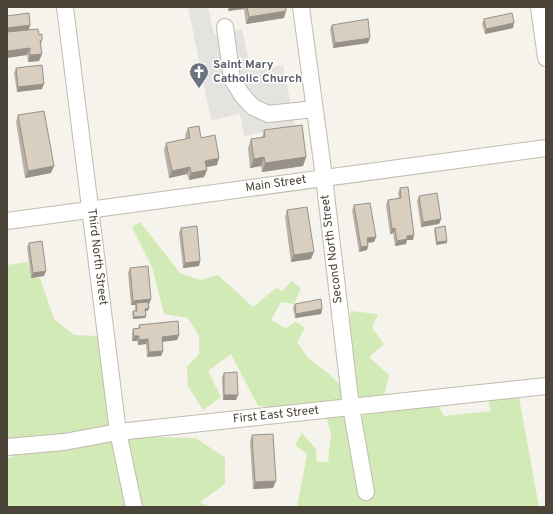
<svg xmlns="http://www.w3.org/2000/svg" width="553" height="514" font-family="Overpass,sans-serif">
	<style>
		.green { fill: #d2eab5 }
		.parking { fill: #e5e3e0 }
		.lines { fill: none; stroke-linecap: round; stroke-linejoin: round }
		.minor-casing { stroke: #c2bbae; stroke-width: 18 }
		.minor { stroke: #fff; stroke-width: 16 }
		.wall { fill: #bab2a6 }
		.shaded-wall { fill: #979187 }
		.building { fill: #d8cfc1; stroke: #979187 }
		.labels { text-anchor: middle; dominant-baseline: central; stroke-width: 3; stroke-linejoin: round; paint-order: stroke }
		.worship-label { font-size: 12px; font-weight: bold; fill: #5b616d; stroke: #fff; text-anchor: start }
		.street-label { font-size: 12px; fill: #4b4439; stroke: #fff }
	</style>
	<rect width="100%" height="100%" fill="#f6f3ec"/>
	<!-- green -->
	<g class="green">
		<polygon points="140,222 180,273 200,280 218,275 253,307 276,288 282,291 292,281 301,288 294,304 281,302 271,320 286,328 296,322 305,328 297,342 308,358 329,374 340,385 354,419 369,413 346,373 344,350 351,311 378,314 372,328 384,344 369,357 389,375 384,396 434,399 444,416 491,411 486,393 518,392 539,507 297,507 307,454 295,445 302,433 316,449 317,462 328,462 331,435 327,419 282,408 258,406 231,354 208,371 221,397 203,410 188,386 187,367 199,354 199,336 188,318 164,314 152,267 132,227"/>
		<polygon points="28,262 31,278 40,278 54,319 74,335 98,336 110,422 101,434 7,446 7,265"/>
		<polygon points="102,436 196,438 225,458 225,484 200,502 209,507 7,507 7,458 14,457 7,451"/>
	</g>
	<!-- parking -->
	<polygon class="parking" points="188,7 208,7 214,35 242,29 251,71 283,65 295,125 244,136 240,114 211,120"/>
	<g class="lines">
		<defs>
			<g id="minor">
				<polyline points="65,7 118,432 134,507"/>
				<polyline points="301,7 324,177 351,407 366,492"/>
				<polyline points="539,7 546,58"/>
				<polyline points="225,27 232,79 242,95 253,107 268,114 314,109"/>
				<polyline points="7,221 546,148"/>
				<polyline points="7,447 64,442 118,432 546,386"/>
			</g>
		</defs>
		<!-- minor casing -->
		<use href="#minor" class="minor-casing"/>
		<!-- minor -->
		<use href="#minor" class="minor"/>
	</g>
	<!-- wall -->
	<g class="wall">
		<polygon points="228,7 286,7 284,18 246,24 244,9 228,11"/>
		<polygon points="484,19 513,28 485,34 482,24"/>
		<polygon points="332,25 368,43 333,48 330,29"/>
		<polygon points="29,30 39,35 42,40 41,45 42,54 39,61 28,62 27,55"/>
		<polygon points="16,68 42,89 17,92 14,73"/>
		<polygon points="18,115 51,173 25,178 16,122"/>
		<polygon points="188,128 201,138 217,165 206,167 207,170 204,177 189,180 187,174 169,178 164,150 166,143 186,139 185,135"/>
		<polygon points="264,130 306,157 303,166 262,172 261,166 250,168 248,148 251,139 262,138"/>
		<polygon points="400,188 413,240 407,240 406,244 395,246 393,233 390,234 386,205 388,200 399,198 398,193"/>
		<polygon points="419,196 441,219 439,224 421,227 417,201"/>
		<polygon points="354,205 376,237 374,242 368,243 368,246 367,250 359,252 352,210"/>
		<polygon points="287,210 311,259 291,262 285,217"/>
		<polygon points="181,228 200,261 199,266 183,268 179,233"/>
		<polygon points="435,228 447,243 436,245 434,230"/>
		<polygon points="29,243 44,276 31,278 27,247"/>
		<polygon points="130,268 151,299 149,304 148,304 148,311 146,311 145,318 133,319 132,314 133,311 135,311 135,305 131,305 128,273"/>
		<polygon points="295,304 322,309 321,314 295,318 293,308"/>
		<polygon points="139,325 179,335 177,340 162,342 163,351 161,356 147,357 146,344 138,345 137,341 132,341 132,334 133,329 138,328"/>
		<polygon points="224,373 236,400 223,400 222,377"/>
		<polygon points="252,435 273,488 253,489 250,442"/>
	</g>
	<!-- shaded-wall -->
	<g class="shaded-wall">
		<polygon points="230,7 245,7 244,9 228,11"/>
		<polygon points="286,11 284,18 246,24 249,17"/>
		<polygon points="514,23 513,28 485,34 486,29"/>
		<polygon points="30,25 29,30 7,33 7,28"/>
		<polygon points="370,38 368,43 333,48 335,43"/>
		<polygon points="30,48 27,55 7,58 7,51"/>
		<polygon points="42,54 39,61 28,62 30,55"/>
		<polygon points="44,84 42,89 17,92 18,87"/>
		<polygon points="264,157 261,166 250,168 254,159"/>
		<polygon points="306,157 303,166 262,172 265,163"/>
		<polygon points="219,158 217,165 203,168 205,161"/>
		<polygon points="54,166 51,173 25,178 28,171"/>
		<polygon points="190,167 187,174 169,178 172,171"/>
		<polygon points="207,170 204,177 189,180 191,173"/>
		<polygon points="441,219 439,224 421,227 423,222"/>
		<polygon points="395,228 393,233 390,234 392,229"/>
		<polygon points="414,235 413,240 407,240 406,244 395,246 397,241 407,236"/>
		<polygon points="376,237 374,242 365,243 367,238"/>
		<polygon points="447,241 447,243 436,245 437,242"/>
		<polygon points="368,246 367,250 359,252 361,247"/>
		<polygon points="314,252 311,259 291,262 294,255"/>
		<polygon points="200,261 199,266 183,268 185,263"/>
		<polygon points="46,271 44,276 31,278 33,273"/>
		<polygon points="151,299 149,304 136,305 136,303 135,305 131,305 133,301"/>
		<polygon points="149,308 148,311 144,311 145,309"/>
		<polygon points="322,309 321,314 295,318 296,314"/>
		<polygon points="146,316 145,318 133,319 134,317"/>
		<polygon points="179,335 177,340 160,342 162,337"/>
		<polygon points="134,336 139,336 137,341 132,341"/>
		<polygon points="148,339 146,344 138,345 139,340"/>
		<polygon points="163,351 161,356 147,357 149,352"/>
		<polygon points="224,395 238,395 236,400 223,400"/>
		<polygon points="276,481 273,488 253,489 255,482"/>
	</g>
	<!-- building -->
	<g class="building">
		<polygon points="247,7 286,7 286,11 249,17"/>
		<polygon points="29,13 30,25 7,28 7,16"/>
		<polygon points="512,13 514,23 486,29 484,19"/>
		<polygon points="368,19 370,38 335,43 332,25"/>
		<polygon points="38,29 39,35 42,34 42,40 40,41 42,54 30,55 30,48 7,51 7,32"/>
		<polygon points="42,65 44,84 18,87 16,68"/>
		<polygon points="44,111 54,166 28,171 18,115"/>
		<polygon points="302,125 306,157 265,163 264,157 254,159 251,139 265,137 264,130"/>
		<polygon points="199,126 201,138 215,135 219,158 205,161 207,170 191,173 190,167 172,171 166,143 190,138 188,128"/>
		<polygon points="408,187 414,235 407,236 407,239 397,241 395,228 392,229 388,200 401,198 400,188"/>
		<polygon points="437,193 441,219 423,222 419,196"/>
		<polygon points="370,203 376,237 367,238 368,246 361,247 354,205"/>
		<polygon points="307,207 314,252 294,255 287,210"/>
		<polygon points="197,226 200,261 185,263 181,228"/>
		<polygon points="445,226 447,241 437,242 435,228"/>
		<polygon points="42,241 46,271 33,273 29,243"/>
		<polygon points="148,266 151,299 133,301 130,268"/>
		<polygon points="321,299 322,309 296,314 295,304"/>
		<polygon points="148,302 149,308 145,309 146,316 134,317 133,311 137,311 136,303"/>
		<polygon points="178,321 179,335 162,337 163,351 149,352 148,339 139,340 139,336 134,336 133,329 140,328 139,325"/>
		<polygon points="237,372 238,395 224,395 224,373"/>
		<polygon points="273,434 276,481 255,482 252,435"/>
	</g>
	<!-- icons -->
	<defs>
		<symbol id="church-pin" viewBox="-11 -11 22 30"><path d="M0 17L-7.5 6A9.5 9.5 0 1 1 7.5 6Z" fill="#6b7280" stroke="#fff"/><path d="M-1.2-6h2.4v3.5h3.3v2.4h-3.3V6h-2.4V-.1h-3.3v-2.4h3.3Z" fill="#fff"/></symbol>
	</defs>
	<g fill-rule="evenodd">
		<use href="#church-pin" x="188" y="61" width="22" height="30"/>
	</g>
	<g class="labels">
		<!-- worship labels -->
		<g class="worship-label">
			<text x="213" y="65">Saint Mary<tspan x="213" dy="14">Catholic Church</tspan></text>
		</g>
		<!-- street labels -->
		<g class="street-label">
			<text transform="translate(276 184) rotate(-8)">Main Street</text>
			<text transform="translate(332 249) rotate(-97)">Second North Street</text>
			<text transform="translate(97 257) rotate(83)">Third North Street</text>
			<text transform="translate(276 415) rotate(-6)">First East Street</text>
		</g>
	</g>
	<!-- border -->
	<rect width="553" height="514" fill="none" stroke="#4b4439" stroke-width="16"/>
</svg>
